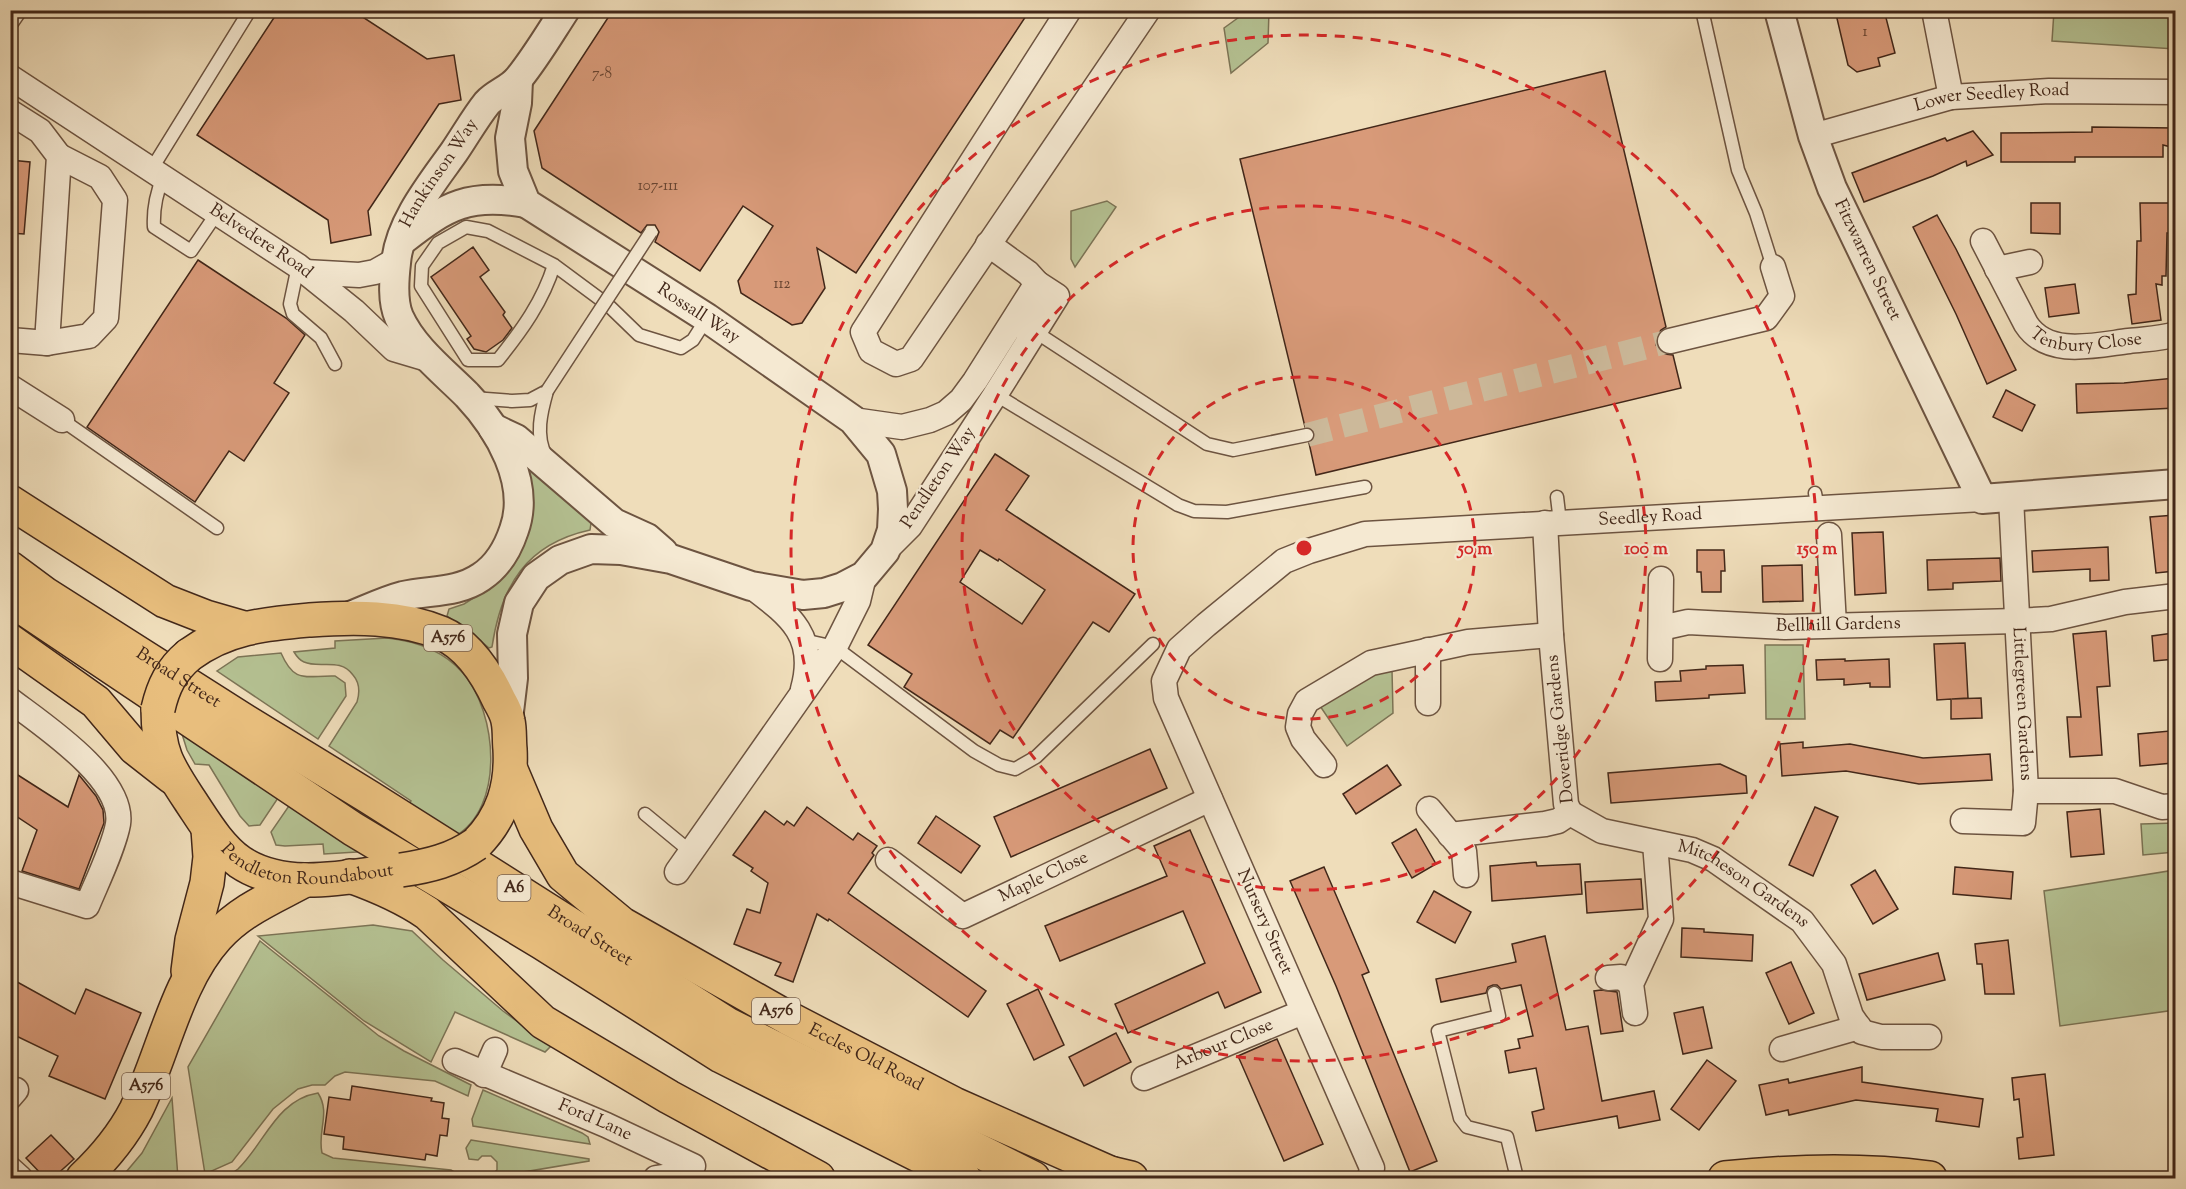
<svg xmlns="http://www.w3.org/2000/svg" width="2186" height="1189" viewBox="0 0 2186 1189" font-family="'Sorts Mill Goudy',serif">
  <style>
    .green { fill: #b5c293; stroke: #7c7456; stroke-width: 1.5 }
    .building { fill: #d89a79; stroke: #422719; stroke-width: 1.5; fill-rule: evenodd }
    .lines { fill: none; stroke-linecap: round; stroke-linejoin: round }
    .minor-tunnel { stroke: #ccb99a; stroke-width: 24; stroke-dasharray: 24 12; stroke-linecap: butt }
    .service-casing { stroke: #6d5441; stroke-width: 15 }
    .minor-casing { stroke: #6d5441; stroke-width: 27 }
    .tertiary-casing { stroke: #6d5441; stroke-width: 32 }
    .primary-casing { stroke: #422719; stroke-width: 36 }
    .trunk-casing { stroke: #422719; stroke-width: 36 }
    .service { stroke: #f5e9d2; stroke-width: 12 }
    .minor { stroke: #f5e9d2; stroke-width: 24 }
    .tertiary { stroke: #f5e9d2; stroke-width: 28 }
    .primary { stroke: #e8be7d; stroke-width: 33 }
    .trunk { stroke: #e8be7d; stroke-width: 33 }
    .service-bridge-casing { stroke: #6d5441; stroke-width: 15; stroke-linecap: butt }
    .trunk-bridge-casing { stroke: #422719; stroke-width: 36; stroke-linecap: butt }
    .service-bridge { stroke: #f5e9d2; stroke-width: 12 }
    .trunk-bridge { stroke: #e8be7d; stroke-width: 33 }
    .ring { fill: none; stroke: #d62828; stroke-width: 3; stroke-dasharray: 10 8 }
    .labels { text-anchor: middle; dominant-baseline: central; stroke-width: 4.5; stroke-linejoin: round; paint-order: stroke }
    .number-label { font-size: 15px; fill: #684431 }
    .shield { fill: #f5e9d2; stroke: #786150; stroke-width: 1.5 }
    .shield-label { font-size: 16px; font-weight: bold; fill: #422719 }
    .street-label { font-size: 18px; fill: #422719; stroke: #f5e9d2 }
    .centre { fill: #d62828; stroke: #f5e9d2; stroke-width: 3 }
    .ring-label { font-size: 18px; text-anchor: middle; font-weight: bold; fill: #d62828; stroke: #f5e9d2; stroke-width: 4.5; stroke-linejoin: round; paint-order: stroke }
  </style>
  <rect width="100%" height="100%" fill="#efddba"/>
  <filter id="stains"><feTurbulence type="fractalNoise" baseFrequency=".00333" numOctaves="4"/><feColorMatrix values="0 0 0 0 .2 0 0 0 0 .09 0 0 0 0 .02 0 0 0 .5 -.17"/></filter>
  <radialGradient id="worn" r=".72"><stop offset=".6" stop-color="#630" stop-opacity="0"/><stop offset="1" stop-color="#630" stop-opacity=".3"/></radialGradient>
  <g class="green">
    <path d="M1249,10L1269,11L1268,43L1231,73L1224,28Z"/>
    <path d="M2054,11H2175V49L2052,41Z"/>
    <path d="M1107,201L1116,207L1075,267L1071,259V211Z"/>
    <path d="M529,463L591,523L590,530C526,544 501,586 492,647L489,648L469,631L447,616L449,609L464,604L491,587L526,465Z"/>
    <path d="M387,638C416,641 443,650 463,673C497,712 506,808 454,837C429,851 403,851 374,851L411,801L329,746L357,702C360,692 360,683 353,675C340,657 320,669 304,662C299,660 297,657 294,652L335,648V641Z"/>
    <path d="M1765,645H1803L1805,719H1766Z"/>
    <path d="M281,653C295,685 306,675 335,676L345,683L346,696L318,739L217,671L238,657Z"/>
    <path d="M1392,670L1393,713L1347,746L1318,703L1371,674Z"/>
    <path d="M182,734L282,792L260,825L249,826L240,816L209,765L195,764L187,750Z"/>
    <path d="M293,800L363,845L357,852L324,854L323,844L285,846L276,845L271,832Z"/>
    <path d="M2175,823V852L2143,855L2141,824Z"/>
    <path d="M2175,870V1010L2060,1026L2044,891Z"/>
    <path d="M373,925L412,931L443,960L503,1011L551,1046L545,1052L455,1012L431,1062L364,1021L258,936Z"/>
    <path d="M260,941L379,1036L404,1051L471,1085L468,1096L435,1081L345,1072L335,1076L325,1085H312L298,1089L273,1109L232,1162L205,1174L188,1067Z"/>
    <path d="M483,1090L582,1133L588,1137L590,1144L473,1126L472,1119Z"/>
    <path d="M318,1093C331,1113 317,1131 322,1153L333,1158L451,1170L456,1173V1178H221C226,1176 233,1173 238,1169C265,1143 276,1100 318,1093Z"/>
    <path d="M172,1098L178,1178H121L142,1153Z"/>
    <path d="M471,1140L589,1159V1161L488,1178L497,1170V1162L491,1156H482L478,1160L469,1159L466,1148Z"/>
  </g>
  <g class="building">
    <path d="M279,10H352L427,59L454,55L461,100L439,104L368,211L371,235L331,243L328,220L197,135Z"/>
    <path d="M613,10H1030L856,273L817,248L825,288L802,323L792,325L741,293L738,281L773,226L743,206L700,271L655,242L659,232L655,225H647L641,233L542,168L534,131Z"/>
    <path d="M1835,10H1884L1895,53L1878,58L1880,66L1857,72L1848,65Z"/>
    <path d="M1605,71L1666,327L1661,330L1657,336L1656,345L1660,351L1665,354L1673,355L1681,388L1316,475L1309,443L1315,438V433L1310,427H1305L1240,159Z"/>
    <path d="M2092,127L2175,128V148L2163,145V157H2075V162H2001V133L2092,132Z"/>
    <path d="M1973,131L1993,155L1967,166L1966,161L1933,176L1864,202L1852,173L1945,138L1947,141Z"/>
    <path d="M10,160L30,162L24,234L10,233Z"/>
    <path d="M2031,203H2060V234L2031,233Z"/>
    <path d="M2140,203H2169L2170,233H2167L2166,276H2162V285L2156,284L2161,320L2132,324L2128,295L2136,294L2137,241H2141Z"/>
    <path d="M1937,215L1956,249L2016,370L1987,384L1956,314L1913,227Z"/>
    <path d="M473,247L489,270L480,277L505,312L503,315L512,328L503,340L486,352L474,349L467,339L471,336L431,277Z"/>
    <path d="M198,260L286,318L305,335L274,383L289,393L244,461L229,451L195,502L87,427Z"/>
    <path d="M2075,284L2079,313L2049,317L2045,288Z"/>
    <path d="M2175,378V408L2077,413L2076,384L2124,383Z"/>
    <path d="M2006,390L2035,405L2022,431L1993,417Z"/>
    <path d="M995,454L1029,476L1006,510L1135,594L1109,632L1093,622L1013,738L1000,730L990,744L904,687L912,674L868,645ZM980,550L998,561L999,559L1045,590L1022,624L960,582Z"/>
    <path d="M2175,515V571L2156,573L2150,517Z"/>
    <path d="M1883,532L1886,593L1855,595L1852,533Z"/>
    <path d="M2108,547L2109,580L2090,581V569L2033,572L2032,551Z"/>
    <path d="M1697,550H1724L1725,571H1721V592H1702L1701,572H1697Z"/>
    <path d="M2000,558L2001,581L1953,583V589L1928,590L1927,560Z"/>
    <path d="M1802,565L1803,601L1763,602L1762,566Z"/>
    <path d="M2106,631L2110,686L2097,687L2102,755L2070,757L2067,717H2081L2073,634Z"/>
    <path d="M2173,633L2174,637H2175V659L2154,661L2152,636Z"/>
    <path d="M1965,643L1968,698L1952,699L1981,698L1982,718L1951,719V699L1937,700L1934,644Z"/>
    <path d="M1845,659V661L1889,659L1890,687H1870V683L1844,685V679L1817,680L1816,660Z"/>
    <path d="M1743,665L1745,693L1709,695V698L1656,701L1655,682L1681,681L1680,671L1706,669V666Z"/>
    <path d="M2170,731L2173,763L2140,766L2138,734Z"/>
    <path d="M1803,742V748L1850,744L1923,758L1990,754L1992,780L1919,784L1846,771L1782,776L1780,744Z"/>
    <path d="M1150,749L1167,788L1011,857L994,817Z"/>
    <path d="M1720,764L1746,776L1747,793L1611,803L1608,773Z"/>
    <path d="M1387,765L1401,785L1356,814L1343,794Z"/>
    <path d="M10,770L68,807L79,775L96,796L103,810L104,823L79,889L22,871L37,830L10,812Z"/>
    <path d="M807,807L853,840L858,833L877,846L872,853L874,855L848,893L986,991L968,1017L829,919L828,921L817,914L793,982L775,975L781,963L734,944L747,909L760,913L768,883L751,871L753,868L733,855L765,811L784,825L787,821L794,826Z"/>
    <path d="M1815,807L1838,817L1813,876L1789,865Z"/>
    <path d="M2100,809L2104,854L2071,857L2067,812Z"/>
    <path d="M936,816L980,846L961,873L918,843Z"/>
    <path d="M1416,829L1436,864L1412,878L1392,843Z"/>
    <path d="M1190,830L1261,992L1225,1008L1218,992L1128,1033L1115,1004L1205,963L1183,911L1060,961L1045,926L1167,876L1154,846Z"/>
    <path d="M1536,862L1537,866L1580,864L1582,894L1492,901L1490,866Z"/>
    <path d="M1324,867L1369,972L1362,975L1437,1161L1410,1172L1336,986L1290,881Z"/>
    <path d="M1955,867L2013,872L2011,899L1953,894Z"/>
    <path d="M1875,870L1898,909L1873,924L1851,885Z"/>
    <path d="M1641,879L1643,909L1587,913L1585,882Z"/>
    <path d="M1434,891L1471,912L1455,943L1417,922Z"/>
    <path d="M1682,928L1704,929V932L1753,935L1752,961L1681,957Z"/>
    <path d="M1545,936L1566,1030L1588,1026L1602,1101L1654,1091L1660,1120L1619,1128L1617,1116L1536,1131L1532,1112L1544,1109L1536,1068L1509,1073L1505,1051L1520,1048L1518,1039L1533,1036L1521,985L1501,989L1497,985H1493L1488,987L1486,993L1441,1002L1436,979L1516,962L1512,944Z"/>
    <path d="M2008,940L2014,994H1985L1982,964H1977L1975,944Z"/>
    <path d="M1938,953L1945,980L1867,1000L1859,974Z"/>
    <path d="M1791,962L1814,1013L1789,1024L1766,973Z"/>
    <path d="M10,978L75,1014L86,989L141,1013L105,1099L49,1076L58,1056L10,1033Z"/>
    <path d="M1038,989L1064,1045L1034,1060L1007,1004Z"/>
    <path d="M1601,990L1617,992L1623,1031L1601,1034L1594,991Z"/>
    <path d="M1703,1007L1712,1048L1683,1054L1674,1013Z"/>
    <path d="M1116,1033L1131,1062L1084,1086L1069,1057Z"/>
    <path d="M1277,1039L1323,1144L1284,1161L1238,1056Z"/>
    <path d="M1707,1060L1736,1081L1699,1130L1671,1109Z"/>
    <path d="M1862,1067V1082L1983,1099L1979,1127L1936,1121L1938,1109L1856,1100L1789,1115L1788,1110L1766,1115L1759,1085L1788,1079L1789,1083Z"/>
    <path d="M2045,1074L2054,1155L2019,1159L2017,1138L2023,1137L2019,1099L2014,1100L2012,1078Z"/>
    <path d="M352,1086L432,1098L431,1101L444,1103L442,1118L449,1119L447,1136L440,1135L437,1156L426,1154L425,1160L343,1149L344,1137L324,1134L329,1097L350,1100Z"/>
    <path d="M51,1135L74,1159L54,1177L45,1178L26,1158Z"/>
  </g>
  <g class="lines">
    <path class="minor-tunnel" d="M1307,435L1670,341"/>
    <g class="service-casing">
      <g id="service">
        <path d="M1702,10L1738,170L1756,213L1773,267"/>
        <path d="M10,26L21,10"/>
        <path d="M151,170L250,10"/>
        <path d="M163,177C156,194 153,209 154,227L191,251L217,213"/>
        <path d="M554,265C543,301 522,330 498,360H468L421,286L422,266L438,243L466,227L488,231L554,265L608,305L639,335L681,348L693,340L707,318"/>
        <path d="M298,266L290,304L293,314L321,338L335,364"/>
        <path d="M1031,329L1207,444L1233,450L1307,435"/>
        <path d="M993,393L1178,505L1194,511L1227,512L1365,487"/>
        <path d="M473,398L512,401L530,400L547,391"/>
        <path d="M62,420L217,528"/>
        <path d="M546,456C535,436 541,412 547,391"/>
        <path d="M1815,493L1818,508"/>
        <path d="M1557,497L1560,522"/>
        <path d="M803,640L835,647L974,751L999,765L1015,769L1036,757L1153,644"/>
        <path d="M645,814L691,852"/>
        <path d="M1494,993L1499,1016L1438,1031L1460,1118L1467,1127L1507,1137L1517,1178"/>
      </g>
    </g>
    <g class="minor-casing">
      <g id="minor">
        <path d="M1069,10L863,332L871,351L896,364L911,359L1148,10"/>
        <path d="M1934,10L1951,97"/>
        <path id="s1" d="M10,77L298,266L354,311L394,349L431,360"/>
        <path d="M10,112L40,131L59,156L47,343L10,340"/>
        <path id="s2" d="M1813,136L1951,97L2049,91L2176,92"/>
        <path id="s3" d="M1983,241L2026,324C2048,358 2096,345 2129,341C2145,339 2161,339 2176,334"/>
        <path d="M988,244L1028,273L1037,283"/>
        <path d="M1997,269L2030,262"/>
        <path d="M305,272L359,275L375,272L396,260"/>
        <path d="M1670,341L1766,318L1782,296L1773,267"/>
        <path d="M47,343L89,336L106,318L115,200L100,177L59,156"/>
        <path d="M10,387L62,420"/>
        <path d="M853,420L902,427L930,420L946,413L961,400L975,381L1037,283L1057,296L995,395L910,526L885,551"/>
        <path id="s4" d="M2011,498L2026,791H2115L2162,807L2176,806"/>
        <path d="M1829,535L1834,625"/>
        <path d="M751,586C789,615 818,635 803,689"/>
        <path id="s5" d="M1661,628L1688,622L1785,627L2017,621L2051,619L2125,602L2176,596"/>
        <path d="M1660,659L1661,579"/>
        <path d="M10,700C43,725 125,779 118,824C114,847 96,884 87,906L10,882"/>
        <path d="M1428,703V650"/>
        <path d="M1324,765L1303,739L1298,727L1300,714L1307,701L1371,663L1468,642L1551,635"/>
        <path d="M1429,809L1464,851L1466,875"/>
        <path id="s6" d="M1570,813L1602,831L1692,850L1713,859L1802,921L1834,964L1851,1016L1862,1032L1881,1037H1929"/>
        <path d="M1963,821L2023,823L2026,791"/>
        <path d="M1450,835L1545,824L1558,821L1570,813L1566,804L1551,635L1545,523"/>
        <path id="s7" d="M888,860L963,916L1210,799"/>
        <path d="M677,872L835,647L858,601L864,576"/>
        <path d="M1608,978L1621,977L1631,984"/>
        <path d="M1635,1013L1631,984L1661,919L1655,843"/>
        <path d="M1782,1049L1859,1027"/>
        <path id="s8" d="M455,1061L606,1125L693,1166L689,1173L656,1178"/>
        <path d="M484,1075L495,1050"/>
        <path id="s9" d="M1144,1078L1303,1012"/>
        <path d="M10,1097L16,1090"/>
        <path d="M10,1169L20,1178"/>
        <path id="s10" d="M1370,1178L1372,1168L1166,698L1164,681L1179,649L1206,625L1284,561L1309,551L1365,534L1982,499"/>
      </g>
    </g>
    <g class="tertiary-casing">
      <g id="tertiary">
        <path id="s11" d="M1779,10L1813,136L1832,188L1982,499L2176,484"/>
        <path d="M404,239C447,205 470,193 526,203"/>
        <path d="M493,428L516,439L614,523L647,538L663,552"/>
        <path id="s12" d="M348,617C366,610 384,601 403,596C430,590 458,593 481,577C498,566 508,548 514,530C531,483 499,429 467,395C443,371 413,348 399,317C392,301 394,280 396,263C399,223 432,183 454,152C465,136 475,118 487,103C496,93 511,89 519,78C536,57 550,33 565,10"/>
        <path d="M508,720L513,678L512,634L519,603L536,577L560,560L591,549L621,550L671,559L751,586L803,595L824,593L843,587L864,576L885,551L892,530L893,509L892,491L881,454L853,420L707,318L526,203L513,171L510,138L517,103L518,80"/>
      </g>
    </g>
    <g class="primary-casing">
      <g id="primary">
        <path id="s13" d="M511,770L536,829L563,875L622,924L788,1018L954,1104L1110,1173L1131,1178"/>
        <path d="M350,876C378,886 402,896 427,913L543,1022L669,1097L818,1178"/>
        <path d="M1725,1178C1793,1171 1862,1169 1930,1178"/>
      </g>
    </g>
    <g class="trunk-casing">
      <g id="trunk">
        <path d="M10,502L165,601L206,617L244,628"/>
        <path id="s14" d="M10,568L45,594L240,718L369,797L727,1024L1033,1178"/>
        <path d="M10,599L353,829L541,942L721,1056L964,1178"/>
        <path d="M10,641L96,702L135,748L172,777"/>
        <path d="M189,655C227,627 265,624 310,620C353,617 400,616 441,633C469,645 487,674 499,700C503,707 507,714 508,721C510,730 509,740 510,749C512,786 503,817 476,844"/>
        <path id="s15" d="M158,709C158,753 168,767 191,802C205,823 219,847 240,862C286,893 350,876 401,870"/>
        <path d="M188,971L192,940L207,883L210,857L208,829"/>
        <path d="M1110,1173L1121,1178"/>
        <path d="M83,1178C103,1159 123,1135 136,1110C163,1055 176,982 217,937C241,910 274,897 305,880"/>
      </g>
    </g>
    <use href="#service" class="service"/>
    <use href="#minor" class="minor"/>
    <use href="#tertiary" class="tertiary"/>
    <use href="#primary" class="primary"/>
    <use href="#trunk" class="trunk"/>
    <g class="service-bridge-casing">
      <path id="service-bridge" d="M547,391L651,232"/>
    </g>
    <g class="trunk-bridge-casing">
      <g id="trunk-bridge">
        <path d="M158,709C163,687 171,670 189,655"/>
        <path d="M401,870C429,866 453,860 476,844"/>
      </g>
    </g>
    <use href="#service-bridge" class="service-bridge"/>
    <use href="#trunk-bridge" class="trunk-bridge"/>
  </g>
  <g class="ring">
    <circle cx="1304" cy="548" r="171"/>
    <circle cx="1304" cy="548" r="342"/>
    <circle cx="1304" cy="548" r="513"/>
  </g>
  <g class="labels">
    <g class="number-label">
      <text x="1865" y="32">1</text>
      <text x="602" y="74">7-8</text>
      <text x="658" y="186">107-111</text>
      <text x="782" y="284">112</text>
    </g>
    <g class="shield">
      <rect x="424" y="625" width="48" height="26" rx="4.5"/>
      <rect x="497.5" y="875" width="33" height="26" rx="4.5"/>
      <rect x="752" y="998" width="48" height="26" rx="4.5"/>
      <rect x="122" y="1073" width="48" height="26" rx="4.5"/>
    </g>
    <g class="shield-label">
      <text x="448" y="638">A576</text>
      <text x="514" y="888">A6</text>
      <text x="776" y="1011">A576</text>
      <text x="146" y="1086">A576</text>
    </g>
    <g class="street-label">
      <text stroke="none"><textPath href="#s2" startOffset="184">Lower Seedley Road</textPath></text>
      <text stroke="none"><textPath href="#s12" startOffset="608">Hankinson Way</textPath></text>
      <text stroke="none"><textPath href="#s1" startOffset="300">Belvedere Road</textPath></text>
      <text stroke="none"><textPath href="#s11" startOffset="266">Fitzwarren Street</textPath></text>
      <text transform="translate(698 314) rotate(33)">Rossall Way</text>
      <text stroke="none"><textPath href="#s3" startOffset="160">Tenbury Close</textPath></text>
      <text transform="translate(939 478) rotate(-56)">Pendleton Way</text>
      <text stroke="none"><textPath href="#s10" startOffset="1084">Seedley Road</textPath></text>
      <text stroke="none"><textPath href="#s5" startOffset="178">Bellhill Gardens</textPath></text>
      <text stroke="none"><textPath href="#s14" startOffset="201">Broad Street</textPath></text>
      <text stroke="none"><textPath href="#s4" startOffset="206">Littlegreen Gardens</textPath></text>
      <text transform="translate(1561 729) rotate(-96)">Doveridge Gardens</text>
      <text stroke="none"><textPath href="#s15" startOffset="246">Pendleton Roundabout</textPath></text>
      <text stroke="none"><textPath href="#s7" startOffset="183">Maple Close</textPath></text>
      <text stroke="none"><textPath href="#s6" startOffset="190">Mitcheson Gardens</textPath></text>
      <text transform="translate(1264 922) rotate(66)">Nursery Street</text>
      <text stroke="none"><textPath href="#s14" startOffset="687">Broad Street</textPath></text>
      <text stroke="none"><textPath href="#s9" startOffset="86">Arbour Close</textPath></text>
      <text stroke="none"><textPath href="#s13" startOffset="472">Eccles Old Road</textPath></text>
      <text stroke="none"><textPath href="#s8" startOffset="152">Ford Lane</textPath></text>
    </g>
  </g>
  <circle cx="1304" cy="548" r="9" class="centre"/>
  <g class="ring-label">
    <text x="1475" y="554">50 m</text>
    <text x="1646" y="554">100 m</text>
    <text x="1817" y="554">150 m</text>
  </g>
  <rect width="2186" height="1189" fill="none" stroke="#efddba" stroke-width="36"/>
  <rect x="12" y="12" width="2162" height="1165" fill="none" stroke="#422719" stroke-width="3"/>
  <rect x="18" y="18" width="2150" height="1153" fill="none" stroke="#422719" stroke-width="1.5"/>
  <rect width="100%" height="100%" filter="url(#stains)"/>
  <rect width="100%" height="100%" fill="url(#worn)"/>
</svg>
